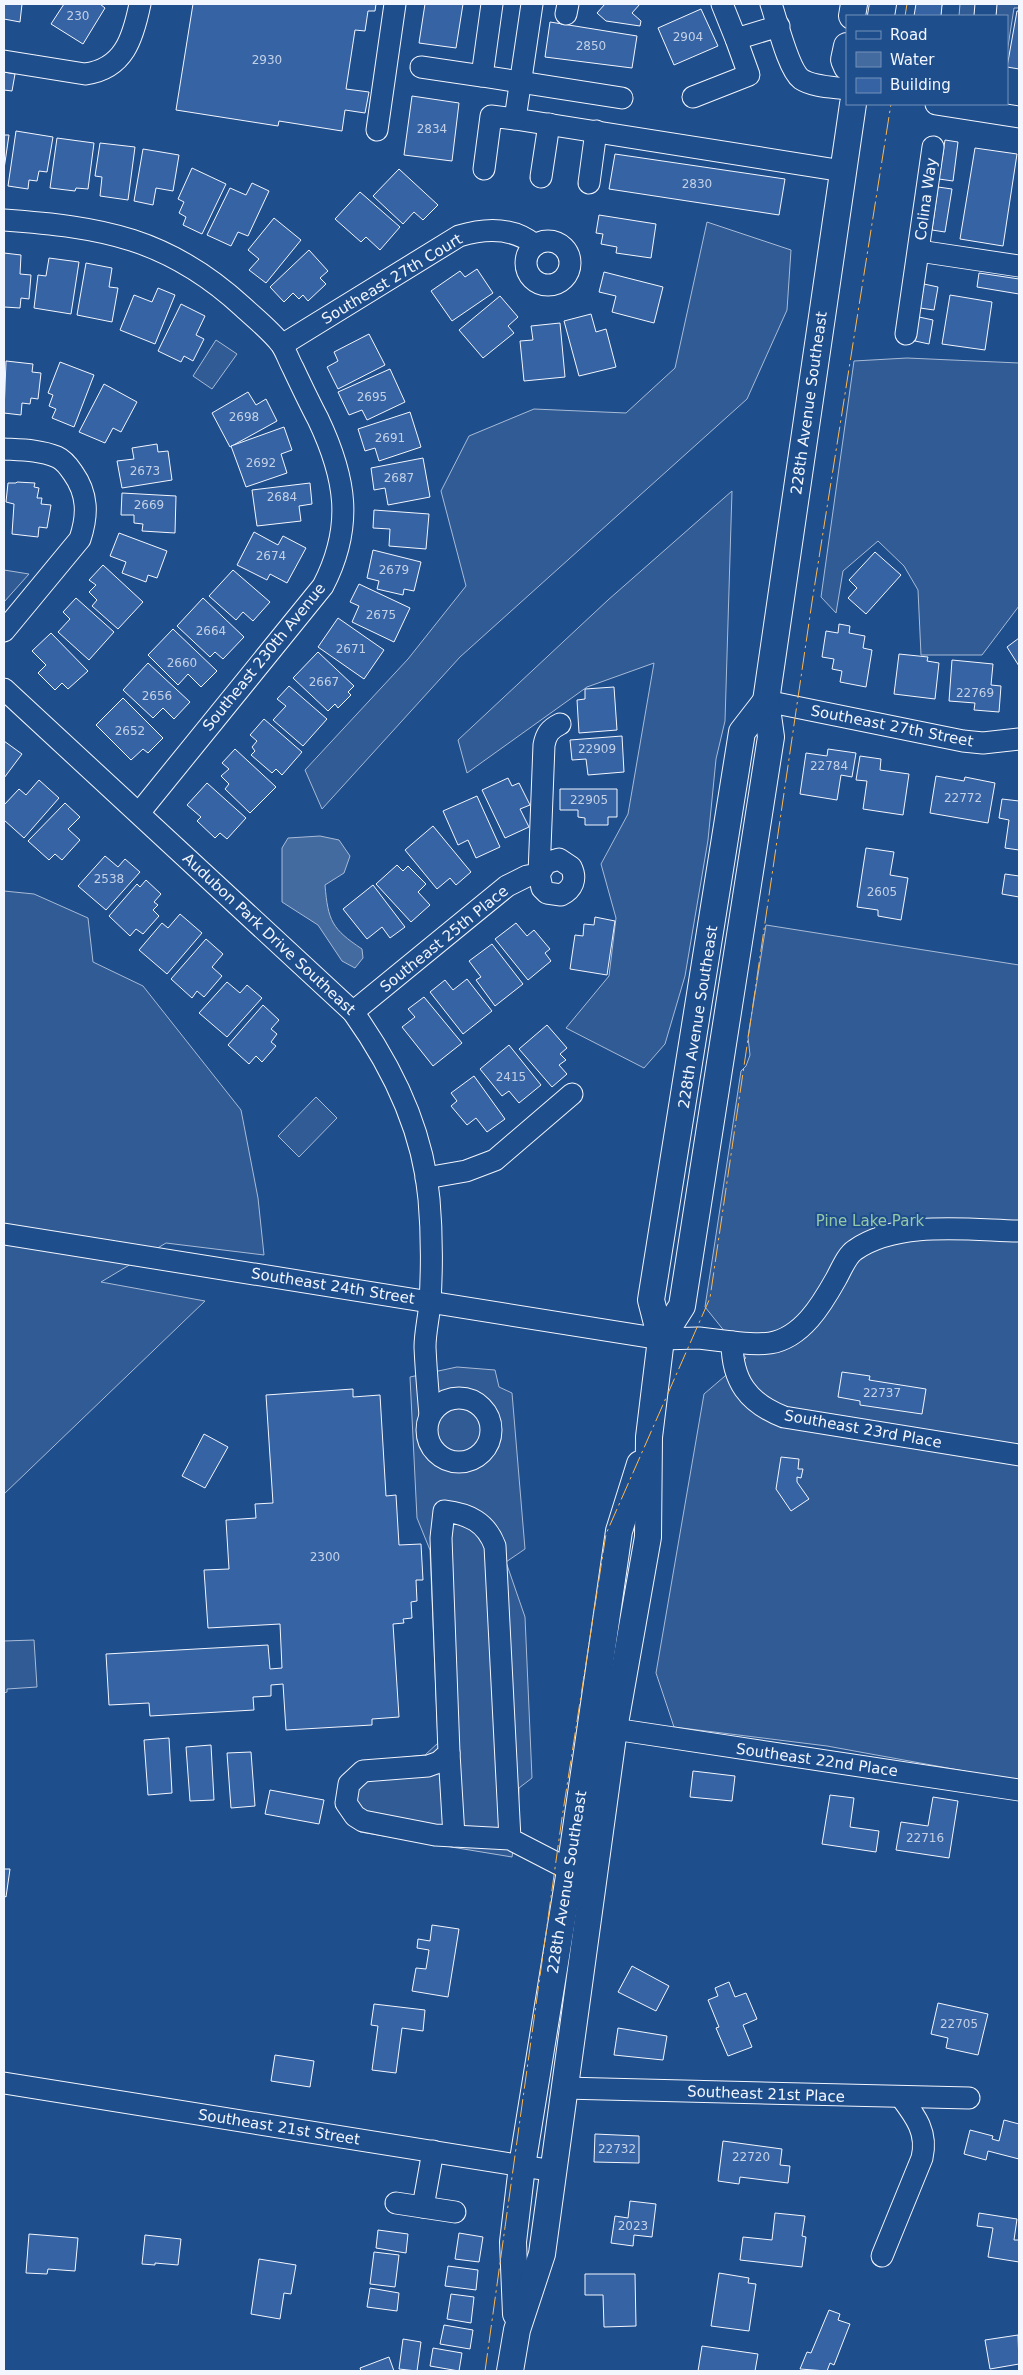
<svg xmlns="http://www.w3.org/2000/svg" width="1023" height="2375" viewBox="0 0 1023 2375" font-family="'DejaVu Sans',sans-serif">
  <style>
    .built { fill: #305b95; stroke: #a8bbd7 }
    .water { fill: #446ba0; stroke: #a8bbd7 }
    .building { fill: #3563a3; stroke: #f2f6ff }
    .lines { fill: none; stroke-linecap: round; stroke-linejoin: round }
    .minor-casing { stroke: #f2f6ff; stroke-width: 23 }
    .major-casing { stroke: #f2f6ff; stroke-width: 28 }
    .minor { stroke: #1f4e8c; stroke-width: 21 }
    .major { stroke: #1f4e8c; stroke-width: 26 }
    .power { stroke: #ffb74d; stroke-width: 1; stroke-dasharray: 18 4 2.5 4; stroke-linecap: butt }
    .labels { text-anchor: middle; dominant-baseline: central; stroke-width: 4; stroke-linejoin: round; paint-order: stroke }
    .number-label { font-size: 12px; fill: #c3d1e8 }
    .street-label { font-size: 15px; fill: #f2f6ff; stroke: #1f4e8c }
    .park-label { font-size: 15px; fill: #97c8a6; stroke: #1f4e8c }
  </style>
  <rect width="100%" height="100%" fill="#1f4e8c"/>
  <g class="built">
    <path d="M960,4H1019V8H1014L1007,53V16H959Z"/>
    <path d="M707,222L791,250L787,310L747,399L460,657L322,809L305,770L408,659L466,586L441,491L469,436L534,409L626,413L675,368Z"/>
    <path d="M216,340L237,354L212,389L193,376Z"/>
    <path d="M907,358L1019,363V606L982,655H921L918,590L904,566L878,541L843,571L836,613L821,597L854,361Z"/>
    <path d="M732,491L725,721L716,759L708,840L685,976L665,1044L644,1068L566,1028L609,976L616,918L601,864L628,814L654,663L587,687L467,773L458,740L608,600Z"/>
    <path d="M4,570L29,574L4,602Z"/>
    <path d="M4,891L34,894L88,918L93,962L143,986L241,1110L258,1198L264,1255L166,1243L101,1282L205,1301L4,1494Z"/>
    <path d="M766,925L1019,965V1781L827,1746L674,1727L656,1673L704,1394L746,1358L705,1307L741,1071L746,1066L750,1055L748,1037Z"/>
    <path d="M316,1097L337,1118L299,1157L278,1136Z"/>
    <path d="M457,1367L495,1370L499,1387L512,1393L525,1549L506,1562L525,1617L532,1778L519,1788L518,1820L512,1857L360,1832L341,1814L360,1762L425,1755L438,1743L430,1550L417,1518L410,1377Z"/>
    <path d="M34,1640L37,1687L7,1689V1692L4,1693V1641Z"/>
  </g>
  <path class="water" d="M320,836L339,840L350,856L344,873L325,885C328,921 332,929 362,949L363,958L355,968L342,961L318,925L282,902V848L288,838Z"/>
  <g class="building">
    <path d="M4,4H22L20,22L4,19Z"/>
    <path d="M64,4H100L105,8L83,44L51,24Z"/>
    <path d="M193,4H376L375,11H368L365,31L355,30L346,89L369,92L365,113L345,110L342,131L279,121L278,126L176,110Z"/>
    <path d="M425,4H463L456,48L419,43Z"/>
    <path d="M605,4H640L632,13L641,21L640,26L606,21L597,13Z"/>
    <path d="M916,4H945L942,5L941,16H914Z"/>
    <path d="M701,9L718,46L674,65L658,28Z"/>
    <path d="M1017,11H1019V69L1007,67Z"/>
    <path d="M550,22L637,36L632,68L545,57Z"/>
    <path d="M4,72L15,74L12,91L4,90Z"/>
    <path d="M412,96L459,103L452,161L404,155Z"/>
    <path d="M16,131L53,137L47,172L39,171L37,181L29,180L28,189L8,186Z"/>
    <path d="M4,135H9L4,169Z"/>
    <path d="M57,138L94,143L88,189L76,188L75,191L50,188Z"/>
    <path d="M945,140L958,142L953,181L939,179Z"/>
    <path d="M100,143L135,147L128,200L100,196L102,177L95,176Z"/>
    <path d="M975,148L1017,154L1003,246L960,239Z"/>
    <path d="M143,149L179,155L173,191L156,188L153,205L134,201Z"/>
    <path d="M615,154L785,179L779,215L609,189Z"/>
    <path d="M192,168L226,184L202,234L183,225L186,217L179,213L184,202L178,199Z"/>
    <path d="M399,169L438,205L423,220L414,212L403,224L373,196Z"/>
    <path d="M252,183L269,191L248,236L238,232L231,246L207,235L230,188L246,195Z"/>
    <path d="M938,187L952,189L945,232L932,230Z"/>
    <path d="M360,192L400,227L380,250L366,237L361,242L335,219Z"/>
    <path d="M599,215L656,224L651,258L616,253L617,247L601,244L603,234L596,233Z"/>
    <path d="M274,218L301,240L266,283L249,270L259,259L248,250Z"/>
    <path d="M309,250L328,271L320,278L326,284L308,301L303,295L299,299L293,293L284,302L270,287Z"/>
    <path d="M4,253L21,255L20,274L31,275L29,299L21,298L20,308L4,307Z"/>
    <path d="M49,258L79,262L71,314L34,308L38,275L46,276Z"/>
    <path d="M86,263L112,268L109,287L118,288L112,322L77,315Z"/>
    <path d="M477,269L493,293L452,321L431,291L460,271L465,277Z"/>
    <path d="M604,272L663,287L654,323L612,312L616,296L599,292Z"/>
    <path d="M979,273L1019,279V294L977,287Z"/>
    <path d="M924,284L938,287L934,310L920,308Z"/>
    <path d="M158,288L175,295L155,344L120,330L134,295L152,302Z"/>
    <path d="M950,295L992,302L985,350L942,344Z"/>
    <path d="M500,296L518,317L508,326L514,333L483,358L459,330Z"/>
    <path d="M181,304L205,316L196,335L204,339L193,361L184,356L181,362L158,351Z"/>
    <path d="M591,314L596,332L606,329L616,367L579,376L564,321Z"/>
    <path d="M919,317L933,320L929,344L915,341Z"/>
    <path d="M560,323L565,377L524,381L520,341L533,340L531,326Z"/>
    <path d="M369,334L385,365L338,389L327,367L338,361L334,352Z"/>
    <path d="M6,361L33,364L32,372L41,373L38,399L31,398L30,404L22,403L21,415L4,413Z"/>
    <path d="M60,362L94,375L74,427L52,418L56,409L49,406L53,395L48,393Z"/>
    <path d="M390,369L405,402L367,420L362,410L349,415L338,392Z"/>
    <path d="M104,384L137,402L121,432L113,428L105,443L79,432Z"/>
    <path d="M248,392L256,405L266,399L277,421L230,447L212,413Z"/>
    <path d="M410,412L421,447L379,461L375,448L365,451L358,429Z"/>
    <path d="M284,427L292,450L281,454L287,473L246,487L231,446Z"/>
    <path d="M157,444L158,452L168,451L172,480L122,488L117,461L134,459L132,448Z"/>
    <path d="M423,458L430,497L388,505L385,488L374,490L371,468Z"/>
    <path d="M17,482L35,483L34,487L39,488L37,498H42L41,504L51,505L47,528L39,527L38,537L12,534L14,504L6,502L8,483H16Z"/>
    <path d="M310,483L312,504L299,506L301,521L257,526L252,490Z"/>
    <path d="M122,493L176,496L175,533L142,531L143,524L134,523V515H121Z"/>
    <path d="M374,510L429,514L426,549L389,546L390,529L373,528Z"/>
    <path d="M254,532L278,545L283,536L306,548L287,583L270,574L267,580L237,565Z"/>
    <path d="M119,533L167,551L157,578L148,575L146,582L122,573L126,562L110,556Z"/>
    <path d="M373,550L421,562L414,591L404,589L403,595L377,589L379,581L367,578Z"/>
    <path d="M875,552L901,575L866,614L848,598L857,588L849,580Z"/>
    <path d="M103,565L143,602L118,629L92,606L97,600L89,592L96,585L89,580Z"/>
    <path d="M233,570L270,602L253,621L243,612L236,620L209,596Z"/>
    <path d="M359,584L410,608L394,642L352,622L359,606L350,602Z"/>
    <path d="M76,598L114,632L89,660L58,632L70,619L63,612Z"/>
    <path d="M203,598L244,637L223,659L215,652L210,657L177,626Z"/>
    <path d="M338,618L384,650L364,679L318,647Z"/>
    <path d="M839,624L850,626L849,633L865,636L863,648L872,650L866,687L840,682L842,671L832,669L834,659L822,657L826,631L838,633Z"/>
    <path d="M173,629L217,671L201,687L188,674L178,685L148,655Z"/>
    <path d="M51,633L88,671L68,689L62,683L55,690L38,673L46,665L32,651Z"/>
    <path d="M1019,638V666L1007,647Z"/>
    <path d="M318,652L354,686L348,692L351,695L338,708L335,704L328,711L293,678Z"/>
    <path d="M899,654L928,657L927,661L939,663L935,699L894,694Z"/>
    <path d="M952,660L993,664L991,685L1001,686L999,712L974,710L975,703L949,701Z"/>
    <path d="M148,663L190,702L174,719L163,708L153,718L123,690Z"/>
    <path d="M289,686L327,719L303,746L273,720L286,706L277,699Z"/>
    <path d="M614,687L617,730L579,733L577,700L585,699V689Z"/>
    <path d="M123,698L163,738L148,753L143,749L131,760L96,725Z"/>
    <path d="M264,719L302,752L282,775L276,769L272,773L251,755L255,751L252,747L257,741L250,735Z"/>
    <path d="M622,736L624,772L588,775L586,759L572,760L570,740Z"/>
    <path d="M4,741L22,754L4,778Z"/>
    <path d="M235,749L276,787L250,813L225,789L229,784L221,776L229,769L222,763Z"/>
    <path d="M828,749L856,753L852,777L841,775L837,800L800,794L806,753L827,756Z"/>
    <path d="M860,756L881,759L880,770L909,774L903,815L863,809L867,781L856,780Z"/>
    <path d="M936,776L964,781L965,777L995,783L988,823L930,813Z"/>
    <path d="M508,778L512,786L519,783L530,805L520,809L529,827L505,838L482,790Z"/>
    <path d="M39,780L59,798L24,838L4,820V805L19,789L26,795Z"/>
    <path d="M207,783L246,818L227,839L220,833L215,838L197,821L201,817L187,805Z"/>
    <path d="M560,789H617V817H608V825H585V818L578,817V810H560Z"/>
    <path d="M477,796L500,847L476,858L468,840L458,845L443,811Z"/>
    <path d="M1002,799L1019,801V850L1005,848L1009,820L999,818Z"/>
    <path d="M65,803L80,817L68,829L80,840L62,860L55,854L49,860L28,841Z"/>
    <path d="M433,826L471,872L456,885L450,878L437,889L405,850Z"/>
    <path d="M866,848L894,852L890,875L908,878L901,920L878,916V910L857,907Z"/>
    <path d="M105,856L118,867L125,859L140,872L106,910L78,886Z"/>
    <path d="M397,865L403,871L408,866L426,884L418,892L430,905L411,922L376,884Z"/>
    <path d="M1005,874L1019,876V897L1002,894Z"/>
    <path d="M146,880L161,894L154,902L158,905L153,910L159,916L143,934L136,929L130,936L109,916L137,884L140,887Z"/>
    <path d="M373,885L405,927L390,938L382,927L367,939L343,909Z"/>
    <path d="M180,914L202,933L167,974L139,950L162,923L168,928Z"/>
    <path d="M595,917L615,921L607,975L570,969L575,935L583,936L584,924L594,925Z"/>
    <path d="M516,923L527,936L534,930L550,949L545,953L551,961L528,980L495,939Z"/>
    <path d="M206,939L223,954L212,967L222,976L204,997L197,991L192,998L171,979Z"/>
    <path d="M492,944L523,984L495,1006L476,980L481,977L469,961Z"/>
    <path d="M467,979L492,1011L463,1034L430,992L445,980L453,990Z"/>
    <path d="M227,982L240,993L247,985L262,998L227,1037L199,1013Z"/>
    <path d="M424,997L462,1043L433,1066L402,1027L415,1017L408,1009Z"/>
    <path d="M263,1005L279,1020L271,1029L277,1034L271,1042L276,1046L262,1062L256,1056L249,1064L228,1045Z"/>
    <path d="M547,1025L567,1048L560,1054L566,1060L559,1065L567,1074L552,1087L519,1049Z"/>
    <path d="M509,1045L541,1085L519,1103L509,1091L502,1096L480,1069Z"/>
    <path d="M474,1076L505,1119L487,1132L476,1118L467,1125L451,1106L457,1101L451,1093Z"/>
    <path d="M842,1372L870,1376L869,1380L926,1389L922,1414L860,1405V1401L838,1397Z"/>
    <path d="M353,1389V1397L380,1395L386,1496L396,1495L399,1545L421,1544L423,1580H416L417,1601L411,1602L412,1618L403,1619L404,1623L393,1624L399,1717L372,1719V1725L286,1730L283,1684L271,1685V1696L253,1697L254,1710L150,1716L149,1703L109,1705L106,1654L268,1645L270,1669L282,1668L280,1624L208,1628L204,1570L229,1569L226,1520L256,1518L255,1504L273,1503L266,1395Z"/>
    <path d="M204,1434L228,1447L205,1488L182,1476Z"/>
    <path d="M781,1457L799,1459L798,1469H803L801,1478L797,1477V1482L809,1499L791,1511L776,1489Z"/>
    <path d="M169,1738L172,1793L148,1795L144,1740Z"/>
    <path d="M211,1745L214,1800L190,1801L186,1747Z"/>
    <path d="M251,1752L255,1806L231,1808L227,1753Z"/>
    <path d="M693,1771L735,1776L732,1801L690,1797Z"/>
    <path d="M270,1790L324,1800L319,1824L265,1814Z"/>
    <path d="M830,1795L854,1798L850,1827L879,1831L876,1852L822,1844Z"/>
    <path d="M933,1797L958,1801L949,1858L896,1850L901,1822L928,1826Z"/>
    <path d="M4,1869H10L6,1897L4,1896Z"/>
    <path d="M432,1925L459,1929L448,1997L412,1991L416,1968L426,1969L429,1950L417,1948L418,1939L430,1941Z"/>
    <path d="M632,1966L669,1986L656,2011L618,1992Z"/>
    <path d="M729,1982L735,1997L746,1993L757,2019L743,2025L752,2047L728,2056L716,2028L719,2027L708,2000L718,1996L715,1988Z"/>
    <path d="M938,2003L988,2014L978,2055L946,2048L948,2038L931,2034Z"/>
    <path d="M374,2004L425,2010L423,2031L402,2028L396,2073L372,2070L378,2026L371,2025Z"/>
    <path d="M618,2028L667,2036L663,2060L614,2055Z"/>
    <path d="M275,2055L314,2061L310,2087L271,2081Z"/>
    <path d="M1004,2120L1019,2124V2159L988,2151L986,2160L964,2154L970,2130L993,2136L992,2139L999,2141Z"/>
    <path d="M595,2134L639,2136V2163L594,2162Z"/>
    <path d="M723,2141L782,2149L780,2165L790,2166L788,2183L740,2177L739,2184L718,2181Z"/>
    <path d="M630,2201L656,2204L652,2237L634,2235L633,2246L611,2243L615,2216L628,2218Z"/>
    <path d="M775,2213L805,2216L802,2236L806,2237L802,2267L740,2260L743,2237L772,2240Z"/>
    <path d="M979,2213L1017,2219L1014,2240H1019V2262L988,2257L993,2228L977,2226Z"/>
    <path d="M378,2230L408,2234L406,2253L376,2248Z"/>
    <path d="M459,2233L483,2237L479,2262L455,2259Z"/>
    <path d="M29,2234L78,2238L75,2271L48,2269L47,2274L26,2273Z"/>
    <path d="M145,2235L181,2239L178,2265L155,2263V2265L142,2264Z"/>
    <path d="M374,2252L399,2255L395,2287L370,2284Z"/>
    <path d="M259,2259L296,2265L291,2294L284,2293L280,2319L251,2314Z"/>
    <path d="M448,2266L478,2270L476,2290L445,2286Z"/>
    <path d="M719,2273L749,2278L748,2283L756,2284L749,2331L711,2326Z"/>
    <path d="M585,2274H635L636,2326L604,2327L603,2295H585Z"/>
    <path d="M370,2288L399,2293L397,2311L367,2307Z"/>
    <path d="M451,2294L474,2297L471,2323L447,2319Z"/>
    <path d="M829,2310L840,2314L838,2320L850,2324L834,2365L830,2363L827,2371L800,2369L807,2352L811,2353Z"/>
    <path d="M444,2325L473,2330L470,2349L440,2344Z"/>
    <path d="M1018,2335L1019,2364L990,2369L985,2340Z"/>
    <path d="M403,2339L421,2342L417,2371L399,2369Z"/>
    <path d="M702,2346L758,2354L755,2371H698Z"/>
    <path d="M433,2348L462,2353L459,2371L430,2366Z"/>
    <path d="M389,2357L394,2371H361L360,2368Z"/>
  </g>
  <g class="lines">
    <g class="minor-casing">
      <g id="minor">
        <path d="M492,4L482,76L622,98"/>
        <path d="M532,4L515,119L843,171"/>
        <path d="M722,4L736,39L779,26"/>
        <path d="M771,4C777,21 788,69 801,79C813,87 833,87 847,89"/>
        <path d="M566,14L568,4"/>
        <path d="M985,16L986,4"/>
        <path d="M4,61L85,74C124,69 133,38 140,4"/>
        <path d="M421,67L482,76"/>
        <path d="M693,97L749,75L736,39"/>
        <path d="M936,104L1019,117"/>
        <path d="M377,130L395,4"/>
        <path d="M484,169L491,116L515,119"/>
        <path d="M541,177L549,124"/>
        <path d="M589,183L596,131"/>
        <path d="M4,220C102,227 168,238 243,307C256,319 271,331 281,344C286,351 289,361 293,368C301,385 309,402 318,419C346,478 354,526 323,586L139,813"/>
        <circle cx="548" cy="263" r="22"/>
        <path d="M919,251L1019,266"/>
        <path d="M906,334L933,147"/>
        <path d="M282,345L459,236C485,228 513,227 535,245"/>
        <path d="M4,449C22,450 40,450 57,457C64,460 69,467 73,473C88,494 88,515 80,539L4,631"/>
        <path d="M4,689L353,1012C393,1068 423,1130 429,1199C432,1233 432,1268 430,1302C429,1317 425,1332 425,1347C426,1370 428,1393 430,1415"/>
        <path d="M766,701L963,741L983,743L1019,739"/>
        <path d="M539,874L546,863L559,859L571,867C577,879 573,889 561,895L547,893L542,888L539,874L544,745C546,734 550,729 560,724"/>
        <path d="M353,1012L507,886L527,876L539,874"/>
        <path d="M426,1178L466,1171L495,1160L572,1094"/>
        <path d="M4,1234L661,1339L699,1338L732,1342C732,1381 748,1403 784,1417L1019,1455"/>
        <path d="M732,1342C744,1343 758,1345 770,1343C802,1338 822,1304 836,1279C841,1270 847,1255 855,1250C898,1220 969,1230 1019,1231"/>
        <circle cx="459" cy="1430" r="32"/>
        <path d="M614,1729L1019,1790"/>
        <path d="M449,1753L454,1836"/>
        <path d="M510,1839L495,1546C486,1522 469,1514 444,1511L441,1538L449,1753L439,1762L428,1766L363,1771L349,1784L346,1803L355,1816L363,1821L435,1835L510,1839L570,1870"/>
        <path d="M4,2083L554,2171"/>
        <path d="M564,2088L969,2098"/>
        <path d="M396,2203L455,2212"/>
        <path d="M423,2207L433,2151"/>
        <path d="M882,2256L922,2158C928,2133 916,2117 901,2097"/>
      </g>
    </g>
    <g class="major-casing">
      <g id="major">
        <path d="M852,16L854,4"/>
        <path d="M881,16L883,4"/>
        <path d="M847,46L844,60L847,67"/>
        <path d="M661,1339L682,1306L771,737L766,701L853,104"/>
        <path d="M516,2314L513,2242L522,2166L570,1870L619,1531L640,1464"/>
        <path d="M510,2371L517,2330L542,2254L614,1729L648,1537L649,1437L661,1339L651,1300L742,732L766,701"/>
      </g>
    </g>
    <use href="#minor" class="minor"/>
    <use href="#major" class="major"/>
    <g class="power">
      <path d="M905,16L907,4"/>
      <path d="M485,2371L562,1818L606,1534L710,1298L812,602L891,104"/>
    </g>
  </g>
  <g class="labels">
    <g class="number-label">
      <text x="78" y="16">230</text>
      <text x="688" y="37">2904</text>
      <text x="591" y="46">2850</text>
      <text x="267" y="60">2930</text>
      <text x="432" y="129">2834</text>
      <text x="697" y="184">2830</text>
      <text x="372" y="397">2695</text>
      <text x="244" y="417">2698</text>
      <text x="390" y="438">2691</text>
      <text x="261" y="463">2692</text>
      <text x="145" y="471">2673</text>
      <text x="399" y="478">2687</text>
      <text x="282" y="497">2684</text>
      <text x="149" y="505">2669</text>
      <text x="271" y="556">2674</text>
      <text x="394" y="570">2679</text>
      <text x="381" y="615">2675</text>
      <text x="211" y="631">2664</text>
      <text x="351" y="649">2671</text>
      <text x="182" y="663">2660</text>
      <text x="324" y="682">2667</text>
      <text x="975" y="693">22769</text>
      <text x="157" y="696">2656</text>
      <text x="130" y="731">2652</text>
      <text x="597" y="749">22909</text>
      <text x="829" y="766">22784</text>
      <text x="963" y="798">22772</text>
      <text x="589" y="800">22905</text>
      <text x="109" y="879">2538</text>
      <text x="882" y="892">2605</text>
      <text x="511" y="1077">2415</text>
      <text x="882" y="1393">22737</text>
      <text x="325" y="1557">2300</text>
      <text x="925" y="1838">22716</text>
      <text x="959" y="2024">22705</text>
      <text x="617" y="2149">22732</text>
      <text x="751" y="2157">22720</text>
      <text x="633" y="2226">2023</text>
    </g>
    <g class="street-label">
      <text transform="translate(926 199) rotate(-82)">Colina Way</text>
      <text transform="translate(392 279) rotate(-31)">Southeast 27th Court</text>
      <text transform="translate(809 403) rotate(-82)">228th Avenue Southeast</text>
      <text transform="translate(264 657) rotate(-51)">Southeast 230th Avenue</text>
      <text transform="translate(892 726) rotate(11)">Southeast 27th Street</text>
      <text transform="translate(269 934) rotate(43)">Audubon Park Drive Southeast</text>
      <text transform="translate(444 939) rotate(-39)">Southeast 25th Place</text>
      <text transform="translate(698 1017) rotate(-81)">228th Avenue Southeast</text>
      <text transform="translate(333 1286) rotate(9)">Southeast 24th Street</text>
      <text transform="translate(863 1429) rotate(10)">Southeast 23rd Place</text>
      <text transform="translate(817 1760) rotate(8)">Southeast 22nd Place</text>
      <text transform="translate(567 1882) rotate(-81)">228th Avenue Southeast</text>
      <text transform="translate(766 2094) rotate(2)">Southeast 21st Place</text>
      <text transform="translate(279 2127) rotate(9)">Southeast 21st Street</text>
    </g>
    <g class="park-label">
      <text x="870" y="1221">Pine Lake Park</text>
    </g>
  </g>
  <rect width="1023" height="2375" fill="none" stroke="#f2f6ff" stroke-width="10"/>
  <rect x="846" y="15" width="162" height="90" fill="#1f4e8c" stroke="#7391ba"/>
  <rect x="856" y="31" width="25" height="8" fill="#1f4e8c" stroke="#7391ba"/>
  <text x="890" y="40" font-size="15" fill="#f2f6ff">Road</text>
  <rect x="856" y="52" width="25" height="15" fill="#446ba0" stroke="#7391ba"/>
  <text x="890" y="65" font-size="15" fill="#f2f6ff">Water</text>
  <rect x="856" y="78" width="25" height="15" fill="#3563a3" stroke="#7391ba"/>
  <text x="890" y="90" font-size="15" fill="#f2f6ff">Building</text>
</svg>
